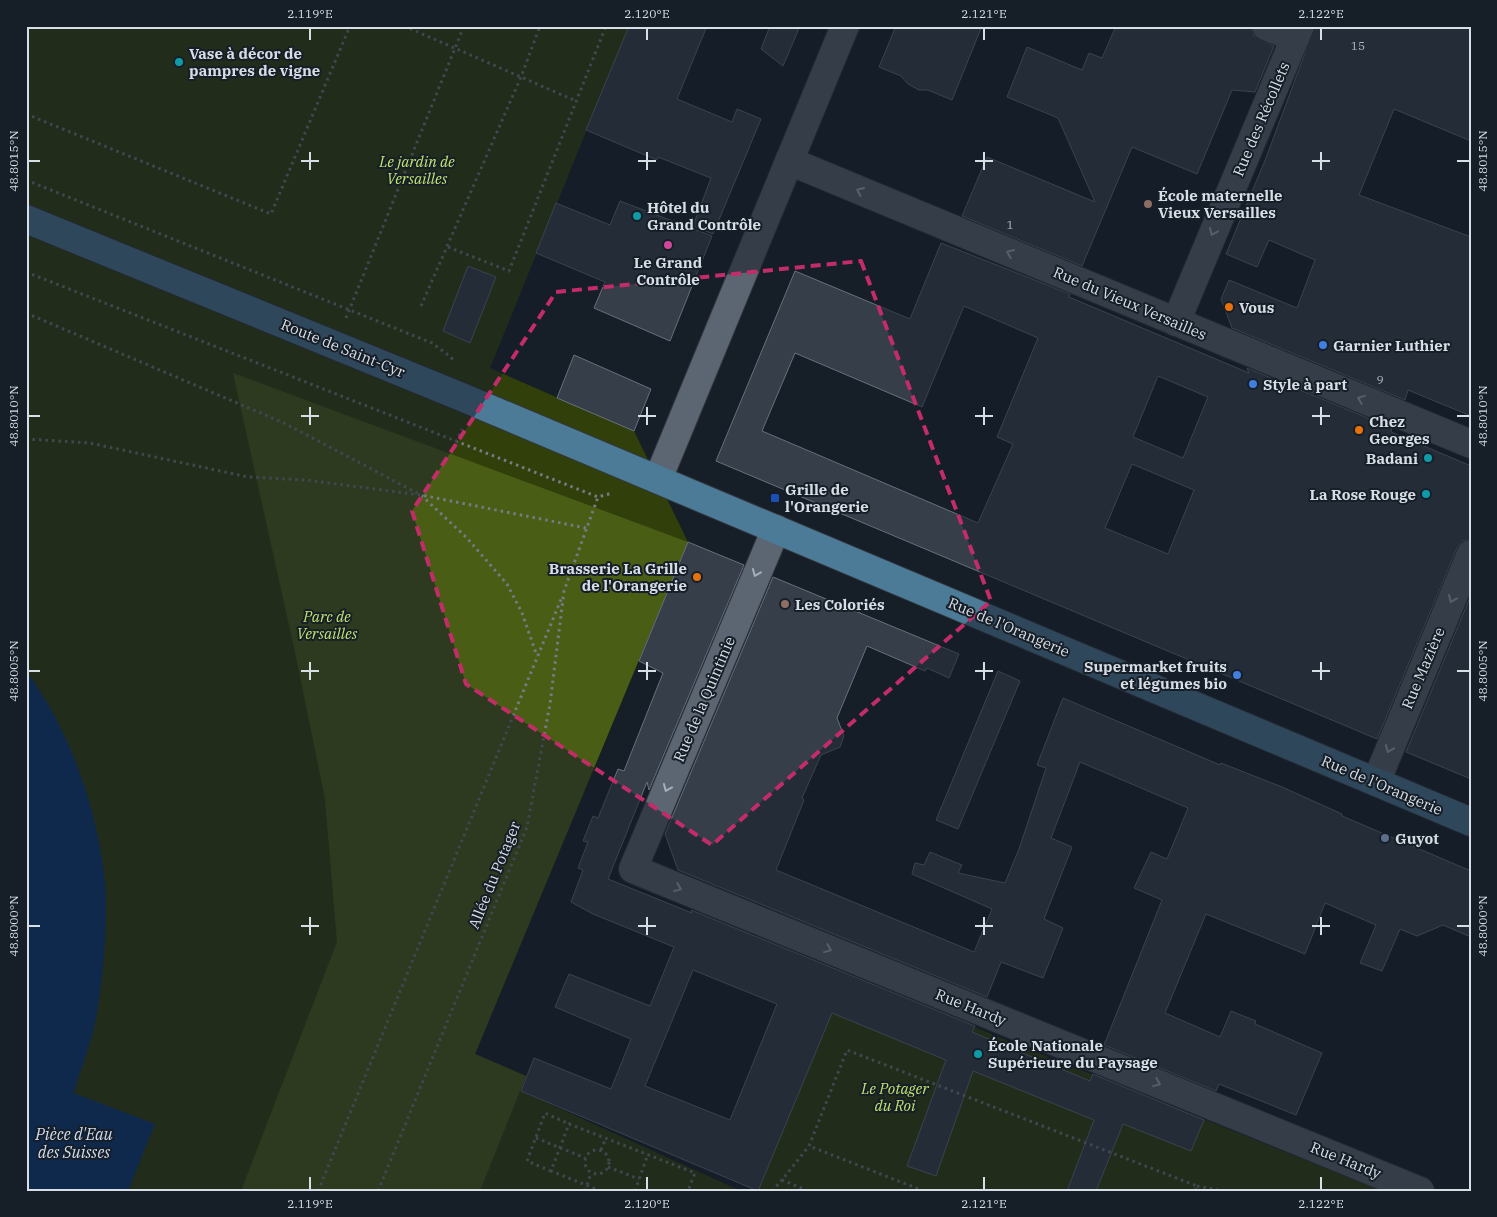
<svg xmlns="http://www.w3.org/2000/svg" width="1497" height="1217" viewBox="0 0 1497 1217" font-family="'IBM Plex Serif',serif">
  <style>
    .green { fill: #313f0a }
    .forest { fill: #4a5d15 }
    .water { fill: #08387a }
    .building { fill: #353e49; stroke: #67707d; fill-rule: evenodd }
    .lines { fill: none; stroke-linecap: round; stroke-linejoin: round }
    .street-casing { stroke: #32373f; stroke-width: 30 }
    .secondary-casing { stroke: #32373f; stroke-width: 30 }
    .primary-casing { stroke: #32373f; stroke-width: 30 }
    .path { stroke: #747b84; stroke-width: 3; stroke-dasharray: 2.5 4; stroke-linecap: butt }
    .street { stroke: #5c6572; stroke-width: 28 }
    .secondary { stroke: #5c6572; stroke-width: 28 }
    .primary { stroke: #4c7b97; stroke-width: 28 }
    .oneway { stroke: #a6aeb7 }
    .marked { fill: none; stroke: #c42c69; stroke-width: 4; stroke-dasharray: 10 6; stroke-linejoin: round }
    .ticks { fill: none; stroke: #d8dee5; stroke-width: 2 }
    .culture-dot { fill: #0f9aa8; stroke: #161e28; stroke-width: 2 }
    .education-dot { fill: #8d6e63; stroke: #161e28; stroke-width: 2 }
    .hotel-dot { fill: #d1479c; stroke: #161e28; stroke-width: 2 }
    .food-dot { fill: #e8710a; stroke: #161e28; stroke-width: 2 }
    .shop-dot { fill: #3f7fe0; stroke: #161e28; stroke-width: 2 }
    .transit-dot { fill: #1a4fb4; stroke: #161e28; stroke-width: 2 }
    .service-dot { fill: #5c6f8a; stroke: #161e28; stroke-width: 2 }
    .labels { text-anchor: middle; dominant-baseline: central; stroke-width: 4; stroke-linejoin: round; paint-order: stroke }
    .number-label { font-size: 12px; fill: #afb6be }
    .poi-label { font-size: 15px; font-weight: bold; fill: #d8dee5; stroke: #161e28; text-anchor: start }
    .street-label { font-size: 15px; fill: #d8dee5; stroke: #161e28 }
    .park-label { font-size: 15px; font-style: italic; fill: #c1e56d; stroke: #161e28 }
    .water-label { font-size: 16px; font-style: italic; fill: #cfdcf0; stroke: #161e28 }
    .neatline { fill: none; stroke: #d8dee5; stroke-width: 2 }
    .ticks-label { font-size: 12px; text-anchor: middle; fill: #d8dee5 }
  </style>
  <rect width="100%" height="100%" fill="#161e28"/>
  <g class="green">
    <path d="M26,26H629L490,368L634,431L688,542L475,1054L526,1076L521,1091L741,1191H26Z"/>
    <path d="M842,974L1382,1191H758Z"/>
  </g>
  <path class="forest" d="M233,373L688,542L475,1054L526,1076L480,1191H241L337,942L325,799L295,652Z"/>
  <path class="water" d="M26,671C70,729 98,811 105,883C108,922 103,985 95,1023C90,1047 80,1070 74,1093L155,1124L128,1191H26Z"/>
  <g class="building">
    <path d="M629,26H707L677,99L732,122L737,109L761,119L713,234L693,226L711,178L658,157L657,160L586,130Z"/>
    <path d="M770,26H800L783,66L761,49Z"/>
    <path d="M896,26H982L952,100L928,90H919L908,84L901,76L879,67Z"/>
    <path d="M1116,26H1251L1254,36L1274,46L1255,92L1232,90L1197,174L1132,147L1082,266L962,216L987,157L1095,202L1058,118L1007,97L1027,47L1082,70L1089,53L1102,58Z"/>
    <path d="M1315,26H1471V141L1394,109L1359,195L1471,237V416L1408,390L1405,400L1232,328L1221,299L1229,280L1297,308L1315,260L1269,240L1257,267L1226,254L1266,158Z"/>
    <path d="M620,201L712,236L670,341L594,308L605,282L536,253L556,203L610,225Z"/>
    <path d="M941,243L1070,294L1069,297L1095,308L1249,373L1247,368L1392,428L1391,432L1471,466V539L1462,541L1457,548L1377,739L716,461L795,271L910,319ZM964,306L1038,338L997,437L1013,444L978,523L762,431L795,353L922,407ZM1158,376L1208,397L1183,458L1133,437ZM1132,464L1194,490L1168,554L1105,528Z"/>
    <path d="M468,266L496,277L470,343L443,331Z"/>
    <path d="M574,355L651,389L634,431L557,398Z"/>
    <path d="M688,542L744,565L649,790L647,782L608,879L692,913L691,910L975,1026L972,1032L1090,1081L1093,1074L1204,1120L1191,1151L1123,1124L1096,1191H1067L1094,1120L973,1071L936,1176L907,1166L946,1060L832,1013L758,1191L521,1091L534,1058L611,1089L631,1039L555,1007L569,974L650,1006L674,947L593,914L571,902L583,870L578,868L588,842L583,841L593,816L598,818L618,769L624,771L663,673L639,661ZM693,970L777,1004L730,1120L645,1086Z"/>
    <path d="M773,577L959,654L949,678L927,668L925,671L867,646L837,718L844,736L840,747L821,755L802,798L804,800L776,870L974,952L992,909L912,874L915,863L924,865L930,852L962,865L958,873L1005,883L1019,849L1046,768L1037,765L1063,698L1220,765L1221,763L1282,787L1342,814V816L1471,871V937L1443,925L1417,936L1400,929L1382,971L1360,963L1376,925L1325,903L1305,954L1206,914L1165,1013L1220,1037L1231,1011L1256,1021L1255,1024L1322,1053L1296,1115L1219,1084L1216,1091L1104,1045L1162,900L1134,888L1151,852L1167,859L1188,808L1080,762L1051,838L1072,847L1044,919L1063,928L1043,978L1001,962L987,997L678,870L665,834Z"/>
    <path d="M1471,595V779L1406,752Z"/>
    <path d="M998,671L1020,681L958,829L936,820Z"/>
  </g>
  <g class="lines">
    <g class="street-casing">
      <g id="street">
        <path d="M1266,26L1295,38"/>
        <path d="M789,161L1471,444"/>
        <path d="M1176,322L1300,26"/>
        <path d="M776,529L633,869L1420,1191"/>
        <path d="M1376,782L1471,554"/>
      </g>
    </g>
    <g class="secondary-casing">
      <path id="secondary" d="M658,479L845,26"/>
    </g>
    <g class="primary-casing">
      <path id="primary" d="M26,219L464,398L1471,822"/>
    </g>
    <g class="path">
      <path d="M404,26L576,101"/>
      <path d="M26,31L28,26"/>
      <path d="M26,114L271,214L350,26"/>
      <path d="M26,180L432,343L451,357L454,362"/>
      <path d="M448,247L509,271L606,26"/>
      <path d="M26,272L598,497L612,493"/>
      <path d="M421,306L521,77L540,26"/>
      <path d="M26,313L284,423L421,495L466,537L507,584L522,613L537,656"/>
      <path d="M346,318L464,26"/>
      <path d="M26,439L90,443L248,477L306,480L421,495L586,528"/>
      <path d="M456,442L462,429"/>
      <path d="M536,1138L585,1158"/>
      <circle cx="597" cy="1162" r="12"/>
      <path d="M601,1150L606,1138"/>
      <path d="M608,1167L639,1179"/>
      <path d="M551,1171L527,1161L545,1113L569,1124"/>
      <path d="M1197,1186L1222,1191"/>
      <path d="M318,1191L562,597"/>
      <path d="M378,1191L527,827L550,704L564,591L598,497"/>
      <path d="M585,1191L591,1173"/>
      <path d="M601,1191L551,1171L569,1124L695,1173L688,1191"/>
      <path d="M635,1191L648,1154"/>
      <path d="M772,1191L782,1180"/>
      <path d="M808,1191L782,1180L809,1146"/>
      <path d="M924,1191L809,1146L847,1050L1197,1186L1195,1191"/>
    </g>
    <use href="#street" class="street"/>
    <use href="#secondary" class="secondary"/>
    <use href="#primary" class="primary"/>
  </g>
  <defs><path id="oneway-chevron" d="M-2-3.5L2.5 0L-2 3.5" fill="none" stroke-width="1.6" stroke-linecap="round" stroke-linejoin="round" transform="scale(1.25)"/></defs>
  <g class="oneway">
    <use href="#oneway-chevron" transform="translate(860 191) rotate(-157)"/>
    <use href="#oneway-chevron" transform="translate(1213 232) rotate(113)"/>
    <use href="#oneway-chevron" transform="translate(1010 253) rotate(-157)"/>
    <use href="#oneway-chevron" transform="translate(1361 399) rotate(-158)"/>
    <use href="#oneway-chevron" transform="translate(756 573) rotate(113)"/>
    <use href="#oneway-chevron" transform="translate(1452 599) rotate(113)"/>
    <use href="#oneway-chevron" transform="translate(1389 749) rotate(112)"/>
    <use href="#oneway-chevron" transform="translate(667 788) rotate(113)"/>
    <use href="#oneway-chevron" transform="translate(678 888) rotate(22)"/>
    <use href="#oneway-chevron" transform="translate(828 949) rotate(22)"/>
    <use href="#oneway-chevron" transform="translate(1157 1083) rotate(22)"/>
  </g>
  <path d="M0 0H1497V1217H0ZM861,261L991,601L712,845L466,684L412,511L556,292Z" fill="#161e28" fill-opacity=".55" fill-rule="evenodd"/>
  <path class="marked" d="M861,261L991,601L712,845L466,684L412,511L556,292Z"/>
  <path class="ticks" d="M310,28V40M647,28V40M984,28V40M1321,28V40M310,152V170M647,152V170M984,152V170M1321,152V170M28,161H40M301,161H319M638,161H656M975,161H993M1312,161H1330M1457,161H1470M310,407V425M647,407V425M984,407V425M1321,407V425M28,416H40M301,416H319M638,416H656M975,416H993M1312,416H1330M1457,416H1470M310,662V680M647,662V680M984,662V680M1321,662V680M28,671H40M301,671H319M638,671H656M975,671H993M1312,671H1330M1457,671H1470M310,917V935M647,917V935M984,917V935M1321,917V935M28,926H40M301,926H319M638,926H656M975,926H993M1312,926H1330M1457,926H1470M310,1177V1190M647,1177V1190M984,1177V1190M1321,1177V1190"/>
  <g class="culture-dot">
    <circle cx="179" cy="62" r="5"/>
    <circle cx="637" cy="216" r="5"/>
    <circle cx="1428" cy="458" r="5"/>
    <circle cx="1426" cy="494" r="5"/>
    <circle cx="978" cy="1054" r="5"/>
  </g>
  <g class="education-dot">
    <circle cx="1148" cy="204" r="5"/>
    <circle cx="785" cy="604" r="5"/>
  </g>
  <circle class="hotel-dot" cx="668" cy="245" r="5"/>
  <g class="food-dot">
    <circle cx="1229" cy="307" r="5"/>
    <circle cx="1359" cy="430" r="5"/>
    <circle cx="697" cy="577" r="5"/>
  </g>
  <g class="shop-dot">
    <circle cx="1323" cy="345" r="5"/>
    <circle cx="1253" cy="384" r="5"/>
    <circle cx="1237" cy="675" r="5"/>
  </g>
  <rect class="transit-dot" x="770" y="493" width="10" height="10" rx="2.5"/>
  <circle class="service-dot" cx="1385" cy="838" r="5"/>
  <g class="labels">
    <g class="number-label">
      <text x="1358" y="45">15</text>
      <text x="1010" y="224">1</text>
      <text x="1380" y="379">9</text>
    </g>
    <g class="poi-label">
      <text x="189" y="53">Vase à décor de<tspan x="189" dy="17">pampres de vigne</tspan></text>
      <text x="1158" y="195">École maternelle<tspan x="1158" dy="17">Vieux Versailles</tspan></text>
      <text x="647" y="207">Hôtel du<tspan x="647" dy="17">Grand Contrôle</tspan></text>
      <text x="668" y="262" text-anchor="middle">Le Grand<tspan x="668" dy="17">Contrôle</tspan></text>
      <text x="1239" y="307">Vous</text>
      <text x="1333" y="345">Garnier Luthier</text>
      <text x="1263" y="384">Style à part</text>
      <text x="1369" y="421">Chez<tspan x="1369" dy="17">Georges</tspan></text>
      <text x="1418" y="458" text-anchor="end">Badani</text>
      <text x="785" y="489">Grille de<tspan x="785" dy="17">l'Orangerie</tspan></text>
      <text x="1416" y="494" text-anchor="end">La Rose Rouge</text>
      <text x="687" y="568" text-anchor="end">Brasserie La Grille<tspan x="687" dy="17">de l'Orangerie</tspan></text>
      <text x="795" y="604">Les Coloriés</text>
      <text x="1227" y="666" text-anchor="end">Supermarket fruits<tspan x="1227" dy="17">et légumes bio</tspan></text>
      <text x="1395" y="838">Guyot</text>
      <text x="988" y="1045">École Nationale<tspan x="988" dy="17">Supérieure du Paysage</tspan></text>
    </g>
    <g class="street-label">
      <text transform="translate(1261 119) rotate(-67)">Rue des Récollets</text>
      <text transform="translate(1130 303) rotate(23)">Rue du Vieux Versailles</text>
      <text transform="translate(343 348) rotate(22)">Route de Saint-Cyr</text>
      <text transform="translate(1009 627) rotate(23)">Rue de l'Orangerie</text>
      <text transform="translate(1423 668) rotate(-67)">Rue Mazière</text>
      <text transform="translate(704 699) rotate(-67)">Rue de la Quintinie</text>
      <text transform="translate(1382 785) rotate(23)">Rue de l'Orangerie</text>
      <text transform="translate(494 875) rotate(-68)">Allée du Potager</text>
      <text transform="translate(971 1007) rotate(22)">Rue Hardy</text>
      <text transform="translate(1346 1160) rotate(22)">Rue Hardy</text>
    </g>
    <g class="park-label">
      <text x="417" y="161">Le jardin de<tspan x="417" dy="17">Versailles</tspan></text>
      <text x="327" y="616">Parc de<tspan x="327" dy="17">Versailles</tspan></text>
      <text x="895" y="1088">Le Potager<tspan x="895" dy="17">du Roi</tspan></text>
    </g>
    <g class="water-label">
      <text x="74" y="1134">Pièce d'Eau<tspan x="74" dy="18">des Suisses</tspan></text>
    </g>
  </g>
  <rect width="1497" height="1217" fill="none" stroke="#161e28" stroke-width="55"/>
  <rect x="28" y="28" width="1442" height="1162" class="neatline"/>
  <g class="ticks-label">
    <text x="310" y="18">2.119°E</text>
    <text x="647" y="18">2.120°E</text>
    <text x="984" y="18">2.121°E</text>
    <text x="1321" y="18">2.122°E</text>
    <text transform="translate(14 161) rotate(-90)" y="4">48.8015°N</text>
    <text transform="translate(1483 161) rotate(-90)" y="4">48.8015°N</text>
    <text transform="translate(14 416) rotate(-90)" y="4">48.8010°N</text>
    <text transform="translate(1483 416) rotate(-90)" y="4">48.8010°N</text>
    <text transform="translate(14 671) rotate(-90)" y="4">48.8005°N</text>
    <text transform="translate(1483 671) rotate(-90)" y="4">48.8005°N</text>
    <text transform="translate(14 926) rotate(-90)" y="4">48.8000°N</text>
    <text transform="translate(1483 926) rotate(-90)" y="4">48.8000°N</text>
    <text x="310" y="1208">2.119°E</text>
    <text x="647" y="1208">2.120°E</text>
    <text x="984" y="1208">2.121°E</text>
    <text x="1321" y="1208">2.122°E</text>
  </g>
</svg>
